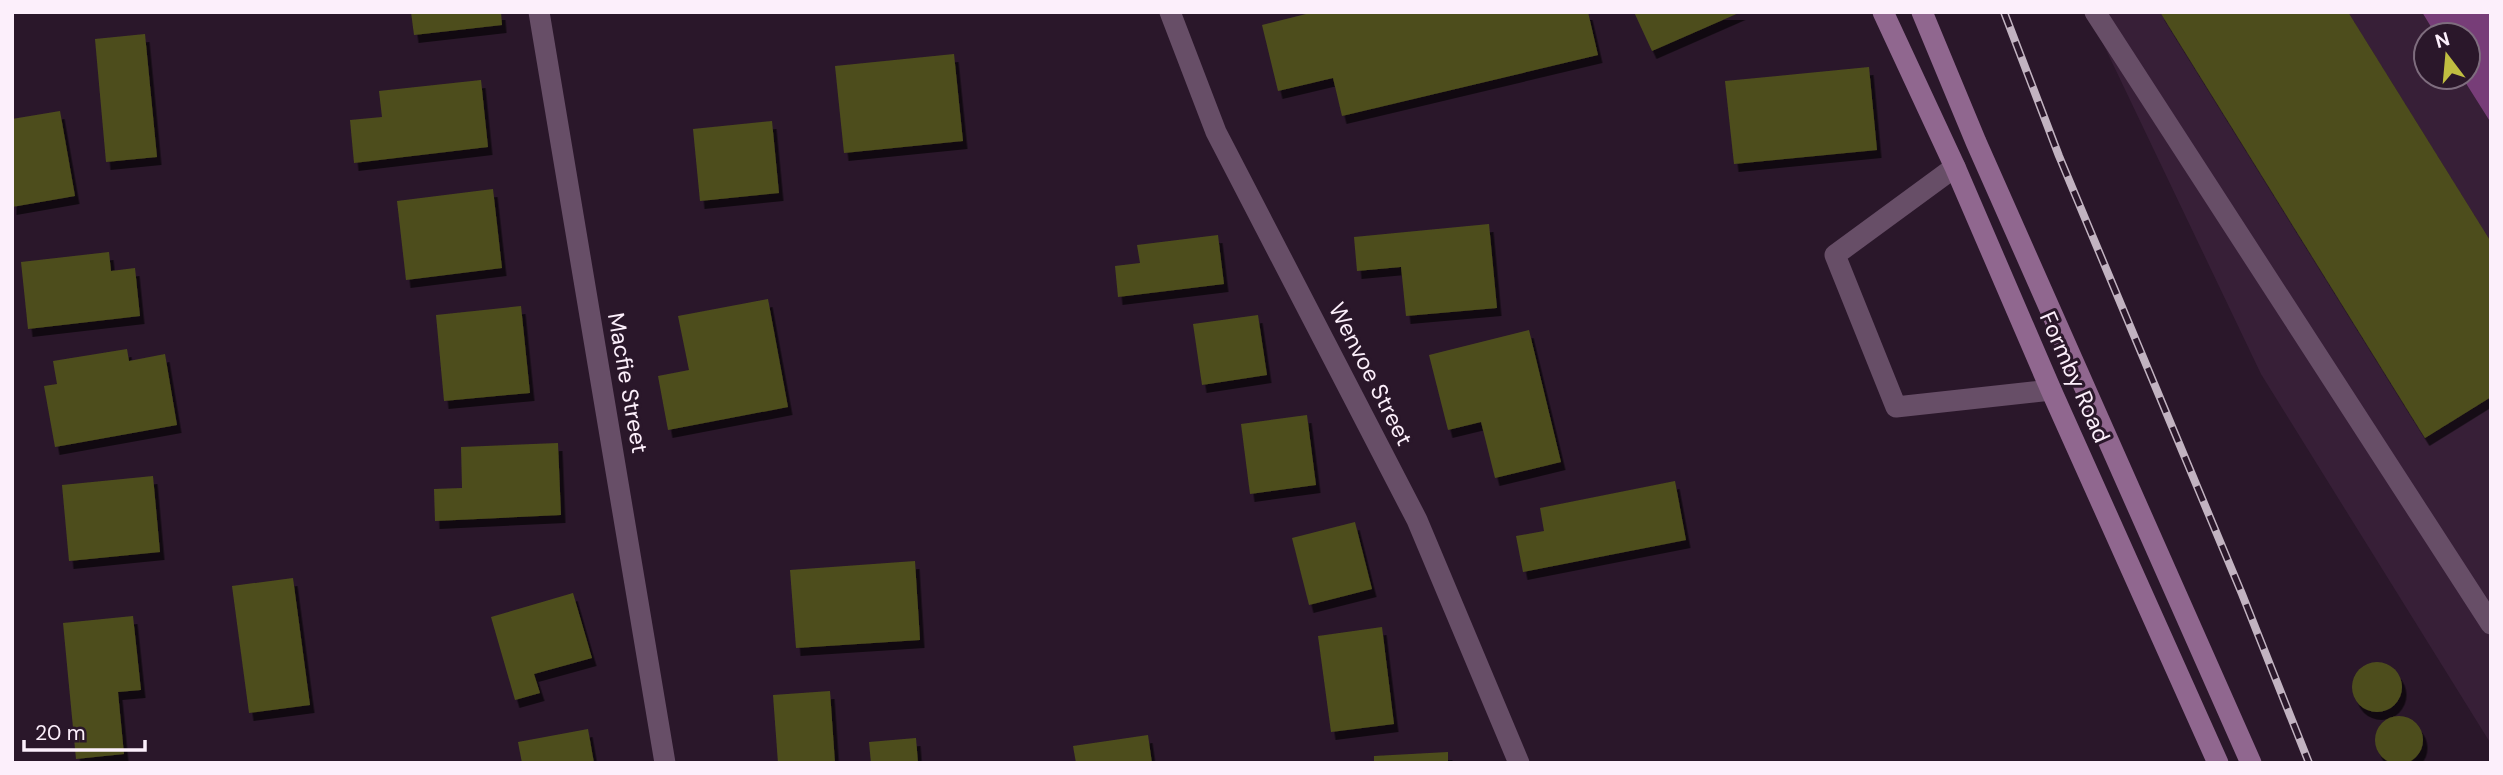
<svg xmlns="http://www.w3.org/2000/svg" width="2503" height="775" viewBox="0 0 2503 775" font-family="'DM Sans',sans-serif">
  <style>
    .built { fill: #371f37 }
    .water { fill: #773d78 }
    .building { fill: #4d4d1d; filter: url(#shadow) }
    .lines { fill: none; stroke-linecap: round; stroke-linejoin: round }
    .lane { stroke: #674e67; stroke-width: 21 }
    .street { stroke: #674e67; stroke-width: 21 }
    .secondary { stroke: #90678f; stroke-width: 21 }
    .rail-casing { stroke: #c2b3c1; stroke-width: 8 }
    .rail { stroke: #2a172a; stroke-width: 5; stroke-dasharray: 16; stroke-linecap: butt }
    .labels { text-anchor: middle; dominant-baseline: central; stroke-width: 6; stroke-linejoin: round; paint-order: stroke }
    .street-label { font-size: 23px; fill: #fceffb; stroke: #2a172a }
  </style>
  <defs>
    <filter id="shadow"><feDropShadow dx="4.5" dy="8" stdDeviation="0" flood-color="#0009"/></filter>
  </defs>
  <rect width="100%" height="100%" fill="#2a172a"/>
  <path class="built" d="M2088,12H2429L2444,35H2426V77H2468L2491,106V744L2261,374Z"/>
  <path class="water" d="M2422,12H2491V123L2462,77H2468V35H2436Z"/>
  <g class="building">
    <path d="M411,12H501L502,25L414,35Z"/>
    <path d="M1314,12H1588L1598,55L1342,116L1333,78L1278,91L1262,25Z"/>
    <path d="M1634,12H1741L1652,51Z"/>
    <path d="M2160,12H2348L2491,242V397L2425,438Z"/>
    <path d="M145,34L157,157L106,162L95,39Z"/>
    <path d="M954,54L963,141L844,153L835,66Z"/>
    <path d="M1869,67L1877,150L1734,164L1725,81Z"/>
    <path d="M481,80L488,147L354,163L350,120L382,117L379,91Z"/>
    <path d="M60,111L75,196L12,207V119Z"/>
    <path d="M772,121L779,193L700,201L693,129Z"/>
    <path d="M493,189L502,268L406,280L397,201Z"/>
    <path d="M1489,224L1497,308L1406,316L1401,267L1357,271L1354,237Z"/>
    <path d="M1218,235L1224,284L1118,297L1115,266L1140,263L1137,245Z"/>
    <path d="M109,252L111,271L135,268L140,316L28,329L21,262Z"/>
    <path d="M768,299L788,407L668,430L658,376L689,370L678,316Z"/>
    <path d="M521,306L530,393L444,401L436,315Z"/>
    <path d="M1258,315L1267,375L1202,385L1193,324Z"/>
    <path d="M1529,330L1561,462L1495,478L1481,422L1448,430L1429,355Z"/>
    <path d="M127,349L129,361L165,354L177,425L55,447L44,386L57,384L53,361Z"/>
    <path d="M1307,415L1316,485L1250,494L1241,424Z"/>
    <path d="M558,443L561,515L435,521L434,489L462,488L461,447Z"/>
    <path d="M153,476L160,552L69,561L62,485Z"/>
    <path d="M1675,481L1686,540L1523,572L1516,536L1544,531L1540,508Z"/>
    <path d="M1355,522L1372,589L1309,605L1292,538Z"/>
    <path d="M915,561L920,640L796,648L790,570Z"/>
    <path d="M293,578L310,705L249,713L232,586Z"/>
    <path d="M573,593L592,658L534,674L540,693L515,700L491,617Z"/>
    <path d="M133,616L141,690L118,692L124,754L76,759L63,623Z"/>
    <path d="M1382,627L1394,724L1331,732L1318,636Z"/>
    <circle cx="2377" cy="687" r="25"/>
    <path d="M830,691L835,763H778L773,695Z"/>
    <circle cx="2399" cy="740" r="24"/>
    <path d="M588,729L594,763H522L518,742Z"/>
    <path d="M1148,735L1152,763H1076L1073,746Z"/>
    <path d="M916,738L918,763H871L869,742Z"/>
    <path d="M1448,752V763H1374V756Z"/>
  </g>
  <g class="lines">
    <g class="lane">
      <path d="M2095,12L2491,624"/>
      <path d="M1955,167L1835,255L1896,407L2051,390"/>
    </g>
    <g class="street">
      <path d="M539,12L665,763"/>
      <path d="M1170,12L1216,132L1417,520L1519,763"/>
    </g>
    <g class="secondary">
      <path d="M1883,12L1955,167L2051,390L2218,763"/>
      <path d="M1922,12L1976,142L2251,763"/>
    </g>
    <g class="rail-casing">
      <path id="rail" d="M2004,12L2059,156L2242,594L2309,763"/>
    </g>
    <use href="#rail" class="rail"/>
  </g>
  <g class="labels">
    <g class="street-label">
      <text transform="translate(1371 374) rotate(63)">Wenvoe Street</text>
      <text transform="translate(2075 377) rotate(66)">Formby Road</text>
      <text transform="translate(628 383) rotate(80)">Macfie Street</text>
    </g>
  </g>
  <rect width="2503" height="775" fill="none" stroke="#fceffb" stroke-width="28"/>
  <g transform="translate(2447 56) rotate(344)"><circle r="33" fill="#2a172a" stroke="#7e6d7e" stroke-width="2"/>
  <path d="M0-5L12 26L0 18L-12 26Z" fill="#c0be41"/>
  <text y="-10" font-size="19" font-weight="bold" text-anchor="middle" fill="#fceffb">N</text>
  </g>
  <path d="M24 740v10h121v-10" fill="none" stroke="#fceffb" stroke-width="3.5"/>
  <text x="35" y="740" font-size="21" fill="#fceffb" stroke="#2a172a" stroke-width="5" paint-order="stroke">20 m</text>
</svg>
